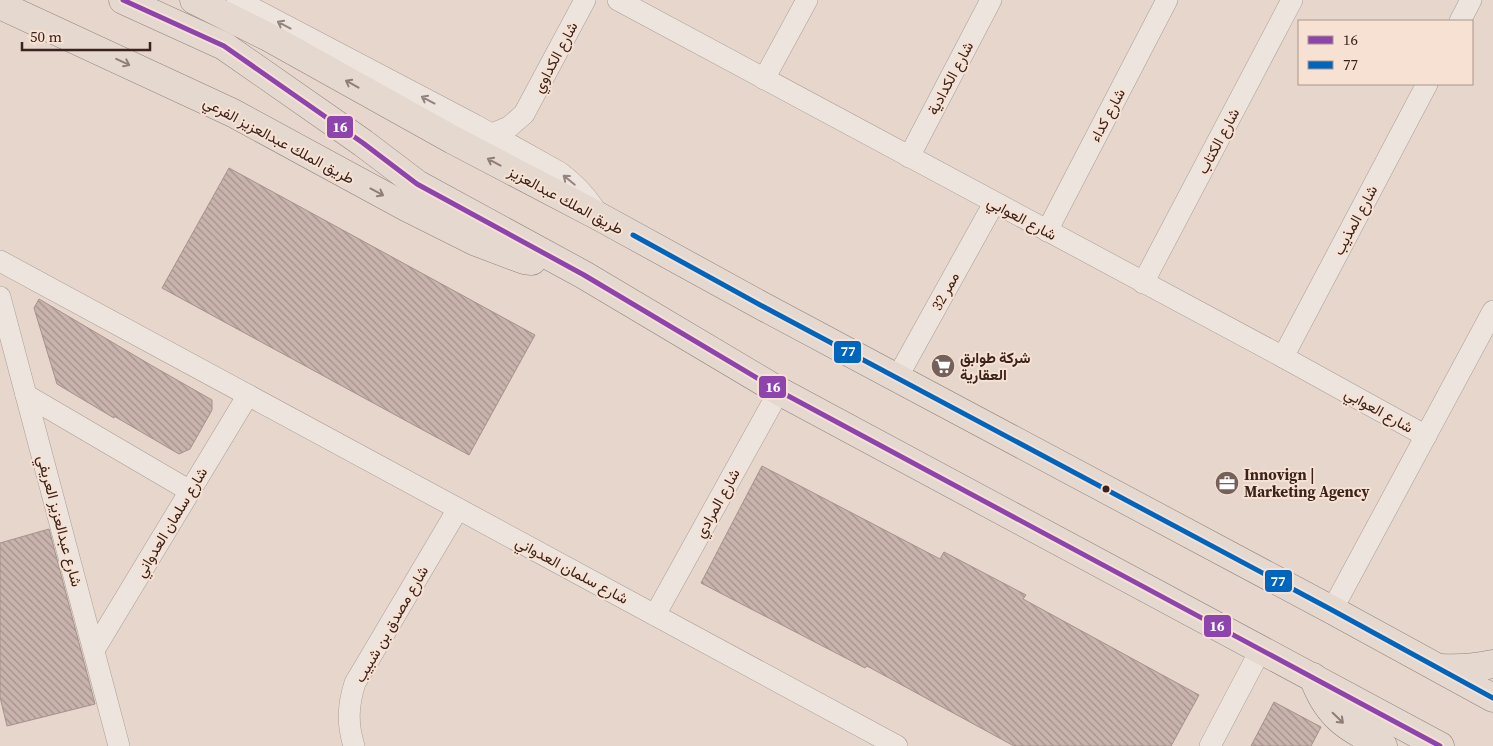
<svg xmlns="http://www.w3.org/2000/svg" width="1493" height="746" viewBox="0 0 1493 746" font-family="'Source Serif 4',Vazirmatn,serif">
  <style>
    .building { fill: url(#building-back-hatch); stroke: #a6918b }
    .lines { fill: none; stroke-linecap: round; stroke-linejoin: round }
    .minor-casing { stroke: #ab9c96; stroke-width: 22 }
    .major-casing { stroke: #90827c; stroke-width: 29 }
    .minor { stroke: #ede4de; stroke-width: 21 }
    .major { stroke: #e4d8cf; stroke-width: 28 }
    .bus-1-casing { stroke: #f7e1d2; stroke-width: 9 }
    .bus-2-casing { stroke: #f7e1d2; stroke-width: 9 }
    .bus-1 { stroke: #8e44ad; stroke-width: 5 }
    .bus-2 { stroke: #0065bd; stroke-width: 5 }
    .oneway { stroke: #94837e }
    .oneway2 { stroke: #8f7d76 }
    .bus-dot { fill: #3a221d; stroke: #f7e1d2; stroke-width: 2 }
    .labels { text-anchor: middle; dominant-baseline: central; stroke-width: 4; stroke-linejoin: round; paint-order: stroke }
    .street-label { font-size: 15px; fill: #3a221d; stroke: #f7e1d2 }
    .poi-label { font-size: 15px; font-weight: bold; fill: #3a221d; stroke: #f7e1d2; text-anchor: start }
    .line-badge { stroke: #f7e1d2; stroke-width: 2 }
    .badge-label { font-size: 14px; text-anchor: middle; font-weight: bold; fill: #fff }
  </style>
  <defs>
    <pattern id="building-back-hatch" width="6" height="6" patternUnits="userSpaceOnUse" patternTransform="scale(1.25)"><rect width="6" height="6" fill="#c9b3ad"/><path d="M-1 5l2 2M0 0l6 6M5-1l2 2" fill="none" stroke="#a4918c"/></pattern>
  </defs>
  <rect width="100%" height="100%" fill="#e6d6cc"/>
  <g class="building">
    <path d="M229,168L535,335L469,455L162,288Z"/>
    <path d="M39,299L149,364L212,400V410L190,449L179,454L114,416V418L57,384L34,308Z"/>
    <path d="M762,466L940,559L944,552L1026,595L1023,599L1199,695L1171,746H1014L867,666L865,668L701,583Z"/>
    <path d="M49,529L95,704L7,726L0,697V543Z"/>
    <path d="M1274,702L1321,727L1311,746H1251Z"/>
  </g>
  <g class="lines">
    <g class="minor-casing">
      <g id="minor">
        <path d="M237,0L475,125L559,172C575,184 588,197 598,215"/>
        <path d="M618,0L1283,357L1426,436"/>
        <path d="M1460,21L1471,0"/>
        <path d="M764,79L807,0"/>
        <path d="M492,134L509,127L524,114L585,0"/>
        <path d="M909,157L991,0"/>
        <path d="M1047,231L1167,0"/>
        <path d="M0,261L897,746"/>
        <path d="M1143,283L1292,0"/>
        <path d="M0,297L119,746"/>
        <path d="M1283,357L1427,84"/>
        <path d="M897,378L994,203"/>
        <path d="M26,395L190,491"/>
        <path d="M1332,610L1493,311"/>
        <path d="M655,615L779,391"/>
        <path d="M94,650L248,395"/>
        <path d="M354,746C347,724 348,705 355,683L458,509"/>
        <path d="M1210,746L1261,649"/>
      </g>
    </g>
    <g class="major-casing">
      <g id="major">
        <path d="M123,0L224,46L363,143L417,184L584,275L779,391L1440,746"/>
        <path d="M194,0L270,38L453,140L600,217L764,307L1332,610L1493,698"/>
        <path d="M0,5L233,113L406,207L476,242L524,260L532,261"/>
        <path d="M1440,668C1458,669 1475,668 1493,664"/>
        <path d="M1313,677C1328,718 1347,727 1383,746"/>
      </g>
    </g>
    <use href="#minor" class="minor"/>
    <use href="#major" class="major"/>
    <g class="bus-1-casing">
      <path id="bus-1" d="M123,0L224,46L363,143L417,184L584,275L779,391L1440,746"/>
    </g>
    <g class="bus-2-casing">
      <path id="bus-2" d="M633,235L764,307L1332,610L1493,698"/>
    </g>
    <use href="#bus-1" class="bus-1"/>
    <use href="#bus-2" class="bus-2"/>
  </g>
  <defs><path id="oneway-shaft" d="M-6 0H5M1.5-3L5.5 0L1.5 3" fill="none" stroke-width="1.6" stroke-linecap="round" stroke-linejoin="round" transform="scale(1.25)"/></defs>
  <g class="oneway">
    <use href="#oneway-shaft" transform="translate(284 25) rotate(-152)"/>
    <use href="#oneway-shaft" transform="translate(428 100) rotate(-152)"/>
    <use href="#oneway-shaft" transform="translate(569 180) rotate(-141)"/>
  </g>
  <g class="oneway2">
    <use href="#oneway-shaft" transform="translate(123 62) rotate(25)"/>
    <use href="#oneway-shaft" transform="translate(352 84) rotate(-151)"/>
    <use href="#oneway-shaft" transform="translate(494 162) rotate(-152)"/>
    <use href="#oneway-shaft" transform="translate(377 192) rotate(28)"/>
    <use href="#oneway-shaft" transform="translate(1338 718) rotate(44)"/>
  </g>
  <defs>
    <g id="supermarket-disc" transform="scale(1.25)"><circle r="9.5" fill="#76615a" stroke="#f7e1d2"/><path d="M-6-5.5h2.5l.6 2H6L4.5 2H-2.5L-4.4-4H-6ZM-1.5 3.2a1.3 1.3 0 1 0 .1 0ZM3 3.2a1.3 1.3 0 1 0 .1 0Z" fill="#fff"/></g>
    <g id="office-disc" transform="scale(1.25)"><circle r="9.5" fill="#76615a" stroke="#f7e1d2"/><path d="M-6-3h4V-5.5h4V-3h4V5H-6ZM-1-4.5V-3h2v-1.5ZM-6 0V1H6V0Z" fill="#fff"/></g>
  </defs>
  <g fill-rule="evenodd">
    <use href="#supermarket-disc" x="943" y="366"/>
    <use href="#office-disc" x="1227" y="483"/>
  </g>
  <circle class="bus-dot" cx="1106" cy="489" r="4.5"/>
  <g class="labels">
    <g class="street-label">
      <text transform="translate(555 57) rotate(-62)">شارع الكداوي</text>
      <text transform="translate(950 78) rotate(-62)">شارع الكدادية</text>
      <text transform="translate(1107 115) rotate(-62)">شارع كداء</text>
      <text transform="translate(279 140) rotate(28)">طريق الملك عبدالعزيز الفرعي</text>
      <text transform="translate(1218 141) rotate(-62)">شارع الكتاب</text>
      <text transform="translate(566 200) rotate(28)">طريق الملك عبدالعزيز</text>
      <text transform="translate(1022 218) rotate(28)">شارع العوابي</text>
      <text transform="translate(1355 220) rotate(-62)">شارع المذيب</text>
      <text transform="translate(945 291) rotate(-61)">ممر 32</text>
      <text transform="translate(1379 410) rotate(29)">شارع العوابي</text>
      <text transform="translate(717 503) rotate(-61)">شارع المرادي</text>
      <text transform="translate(60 521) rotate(75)">شارع عبدالعزيز العريفي</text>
      <text transform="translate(171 522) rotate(-59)">شارع سلمان العدواني</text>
      <text transform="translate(572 570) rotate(28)">شارع سلمان العدواني</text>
      <text transform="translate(391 624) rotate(-60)">شارع مصدق بن شبيب</text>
    </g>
    <g class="poi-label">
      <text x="960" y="357">شركة طوابق<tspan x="960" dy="17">العقارية</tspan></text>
      <text x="1244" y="474">Innovign |<tspan x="1244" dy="17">Marketing Agency</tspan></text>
    </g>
  </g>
  <g class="line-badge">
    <rect x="326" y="115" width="28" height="24" rx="5" fill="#8e44ad"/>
    <rect x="833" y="340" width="29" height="24" rx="5" fill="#0065bd"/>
    <rect x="758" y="375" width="29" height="24" rx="5" fill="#8e44ad"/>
    <rect x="1264" y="569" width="29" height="24" rx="5" fill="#0065bd"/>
    <rect x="1203" y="614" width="29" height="24" rx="5" fill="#8e44ad"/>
  </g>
  <g class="badge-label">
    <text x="340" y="132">16</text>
    <text x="848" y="356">77</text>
    <text x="773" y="392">16</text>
    <text x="1278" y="586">77</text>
    <text x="1217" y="631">16</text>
  </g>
  <rect x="1298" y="20" width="175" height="65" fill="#f7e1d2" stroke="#ab958a"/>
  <rect x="1308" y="36" width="25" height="8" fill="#8e44ad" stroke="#ab958a"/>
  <text x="1343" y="45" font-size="15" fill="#3a221d">16</text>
  <rect x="1308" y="61" width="25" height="8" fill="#0065bd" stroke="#ab958a"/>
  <text x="1343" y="70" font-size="15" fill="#3a221d">77</text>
  <path d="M22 42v8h128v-8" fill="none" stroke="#3a221d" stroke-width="2.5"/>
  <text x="30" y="42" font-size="15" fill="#3a221d" stroke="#f7e1d2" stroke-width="4" paint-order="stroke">50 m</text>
</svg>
